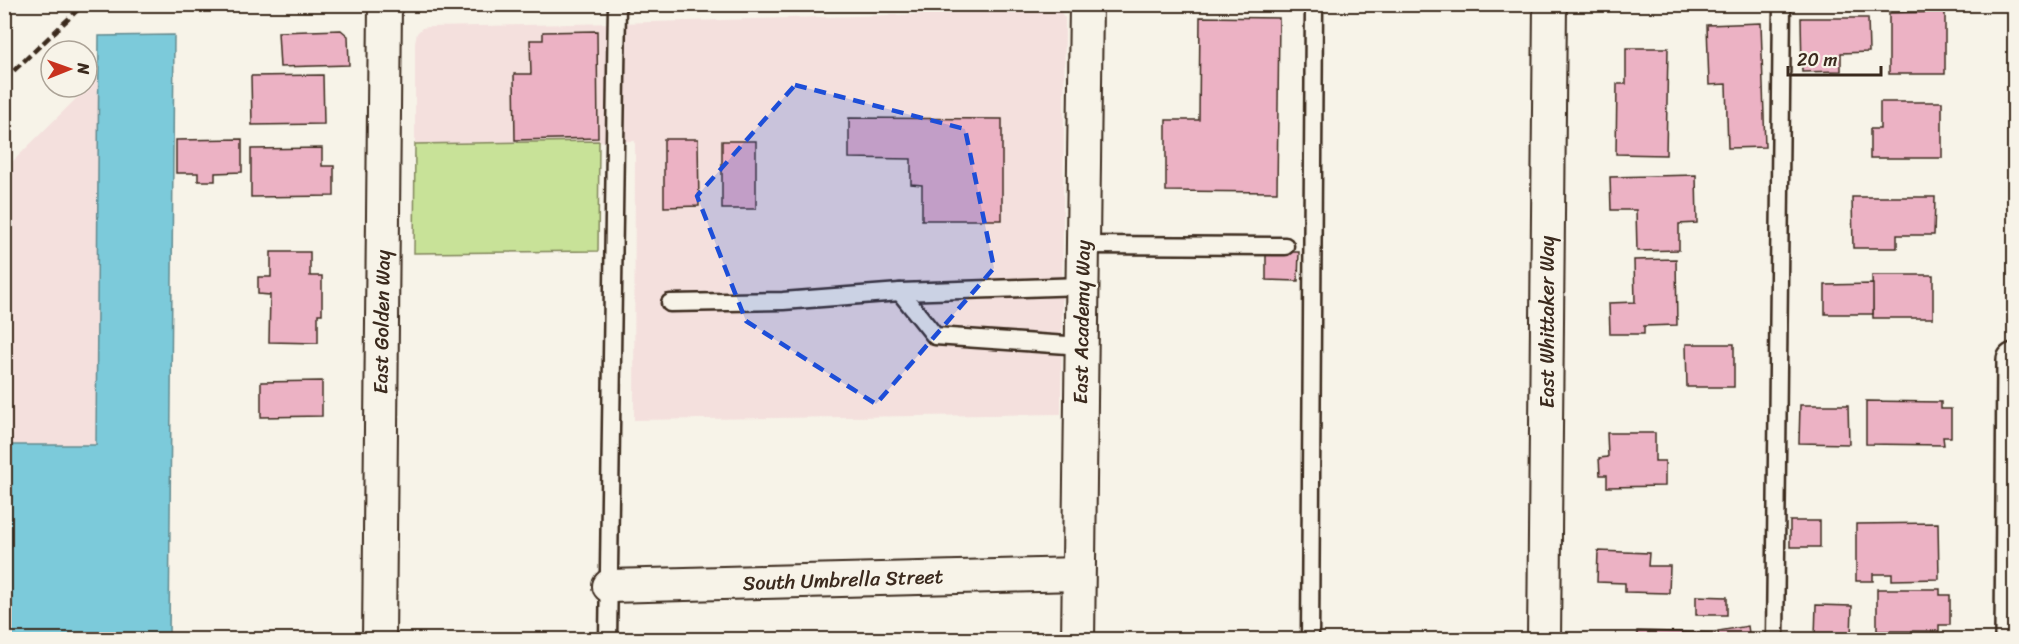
<svg xmlns="http://www.w3.org/2000/svg" width="2019" height="644" viewBox="0 0 2019 644" font-family="Sriracha,sans-serif">
  <style>
    .built { fill: #f4e0dd }
    .green { fill: #c8e298; stroke: #82865b; stroke-width: 1.5 }
    .water { fill: #7ccada; stroke: #628a8f; stroke-width: 1.5 }
    .building { fill: #ecb2c4; stroke: #3b2a1e; stroke-width: 1.5 }
    .lines { fill: none; stroke-linecap: round; stroke-linejoin: round }
    .lane-casing { stroke: #3b2a1e; stroke-width: 21 }
    .street-casing { stroke: #3b2a1e; stroke-width: 36 }
    .secondary-casing { stroke: #3b2a1e; stroke-width: 38 }
    .lane { stroke: #f7f3e8; stroke-width: 16 }
    .street { stroke: #f7f3e8; stroke-width: 32 }
    .secondary { stroke: #f7f3e8; stroke-width: 33 }
    .rail { stroke: #3b2a1e; stroke-width: 4.5; stroke-dasharray: 9 4.5; stroke-linecap: butt }
    .marked { fill: #1d4ed8; fill-opacity: 0.2; stroke: #1d4ed8; stroke-width: 4.5; stroke-dasharray: 12 8; stroke-linejoin: round }
    .labels { text-anchor: middle; dominant-baseline: central; stroke-width: 4.5; stroke-linejoin: round; paint-order: stroke }
    .street-label { font-size: 20px; fill: #3b2a1e; stroke: #f7f3e8 }
  </style>
  <rect width="100%" height="100%" fill="#f7f3e8"/>
  <filter id="ink" filterUnits="userSpaceOnUse"><feTurbulence type="fractalNoise" baseFrequency=".0167" numOctaves="2"/><feDisplacementMap in="SourceGraphic" scale="12" xChannelSelector="R" yChannelSelector="G"/><feConvolveMatrix kernelMatrix="1 2 1 2 8 2 1 2 1" color-interpolation-filters="sRGB"/></filter>
  <g filter="url(#ink)">
    <g class="built">
      <path d="M1059,10L1065,18L1061,414L634,420L635,141L415,144V42L417,33L422,28L429,27L617,23Z"/>
      <path d="M100,75L96,445H5V169Z"/>
    </g>
    <path class="green" d="M599,141L598,251L414,253L415,144Z"/>
    <path class="water" d="M174,35L169,639H5V445H96L99,36Z"/>
    <g class="building">
      <path d="M1945,12V74H1889V13Z"/>
      <path d="M1200,17L1279,18L1277,192L1166,191V120H1199Z"/>
      <path d="M1801,18H1868L1869,52L1841,53V71L1802,72Z"/>
      <path d="M1761,23L1765,147L1728,148L1726,84L1709,85L1707,25Z"/>
      <path d="M341,30L348,36L349,65L280,67L278,32Z"/>
      <path d="M597,31L598,138L515,140L514,74H531L530,40H543V32Z"/>
      <path d="M1626,48H1668L1666,155L1616,154L1617,84H1626Z"/>
      <path d="M323,75L324,124L252,125L251,76Z"/>
      <path d="M1880,102H1942V158H1870V129H1880Z"/>
      <path d="M849,118L1002,119V220H922V185L911,184V159L849,158Z"/>
      <path d="M242,139V172L215,173V181H198V173H176V140Z"/>
      <path d="M664,139H698L699,206L664,207Z"/>
      <rect x="722" y="141" width="34" height="68"/>
      <path d="M322,148V166H334V196L251,197V149Z"/>
      <path d="M1696,175L1697,223L1679,224V250L1637,251L1636,210H1611L1610,177Z"/>
      <path d="M1852,197H1935L1934,235H1897V248H1853Z"/>
      <path d="M271,252H310V276H322V314H318V343L269,342L270,295L258,294V277H271Z"/>
      <path d="M1266,252H1299L1298,281L1266,280Z"/>
      <path d="M1676,259L1677,325L1644,326V334H1610L1609,303L1635,302L1634,260Z"/>
      <path d="M1872,275H1933V318H1873Z"/>
      <path d="M1873,284V314H1825V285Z"/>
      <path d="M1686,344H1734V387H1687Z"/>
      <path d="M322,381V416L261,417V382Z"/>
      <path d="M1866,401L1941,402V409H1951V437H1943L1944,445L1866,444Z"/>
      <path d="M1800,405H1848L1849,444L1799,443Z"/>
      <path d="M1607,433H1655V461H1665V486L1607,487V475H1600L1599,458L1608,457Z"/>
      <rect x="1790" y="521" width="30" height="26"/>
      <path d="M1938,523L1939,579L1892,580V574H1873V581H1856V524Z"/>
      <path d="M1598,551L1649,553L1648,566H1670L1669,593L1625,592V583L1597,582Z"/>
      <path d="M1877,589H1940V595H1950V625H1939V631H1877Z"/>
      <path d="M1696,596L1727,597V615H1696Z"/>
      <path d="M1816,605L1852,606L1851,638L1815,637Z"/>
      <path d="M1748,626L1750,640H1719L1718,631Z"/>
      <path d="M1637,631L1715,633V640H1637Z"/>
    </g>
    <g class="lines">
      <g class="lane-casing">
        <g id="lane">
          <path d="M1082,245L1285,246"/>
          <path d="M900,292L935,336L1082,346"/>
          <path d="M670,303L783,301L900,292L1082,286"/>
          <path d="M608,640L617,4"/>
          <path d="M1310,640L1314,4"/>
          <path d="M1775,640L1782,4"/>
        </g>
      </g>
      <g class="street-casing">
        <g id="street">
          <path d="M609,586L1078,574"/>
          <path d="M379,640L385,4"/>
          <path d="M1078,640L1086,4"/>
          <path d="M1544,640L1550,4"/>
        </g>
      </g>
      <g class="secondary-casing">
        <path id="secondary" d="M2012,640L2014,360"/>
      </g>
      <use href="#lane" class="lane"/>
      <use href="#street" class="street"/>
      <use href="#secondary" class="secondary"/>
      <path class="rail" d="M4,80L84,4"/>
    </g>
  </g>
  <path class="marked" d="M795,85L965,129L994,268L876,404L746,321L697,196Z"/>
  <g class="labels">
    <g class="street-label">
      <text transform="translate(382 322) rotate(-89)">East Golden Way</text>
      <text transform="translate(1082 322) rotate(-89)">East Academy Way</text>
      <text transform="translate(1547 322) rotate(-90)">East Whittaker Way</text>
      <text transform="translate(843 580) rotate(-2)">South Umbrella Street</text>
    </g>
  </g>
  <rect width="2019" height="644" fill="none" stroke="#f7f3e8" stroke-width="24"/>
  <rect x="12" y="12" width="1995" height="620" fill="none" stroke="#3b2a1e" stroke-width="2" filter="url(#ink)"/>
  <g transform="translate(69 69) rotate(89)"><circle r="28" fill="#f7f3e8" stroke="#aca397" stroke-width="1.5"/>
  <path d="M0-4.5L10 22L0 15L-10 22Z" fill="#c8321e"/>
  <text y="-9" font-size="16" font-weight="bold" text-anchor="middle" fill="#3b2a1e">N</text>
  </g>
  <path d="M1788 66v9h93v-9" fill="none" stroke="#3b2a1e" stroke-width="3"/>
  <text x="1797" y="66" font-size="18" fill="#3b2a1e" stroke="#f7f3e8" stroke-width="4.5" paint-order="stroke">20 m</text>
</svg>
